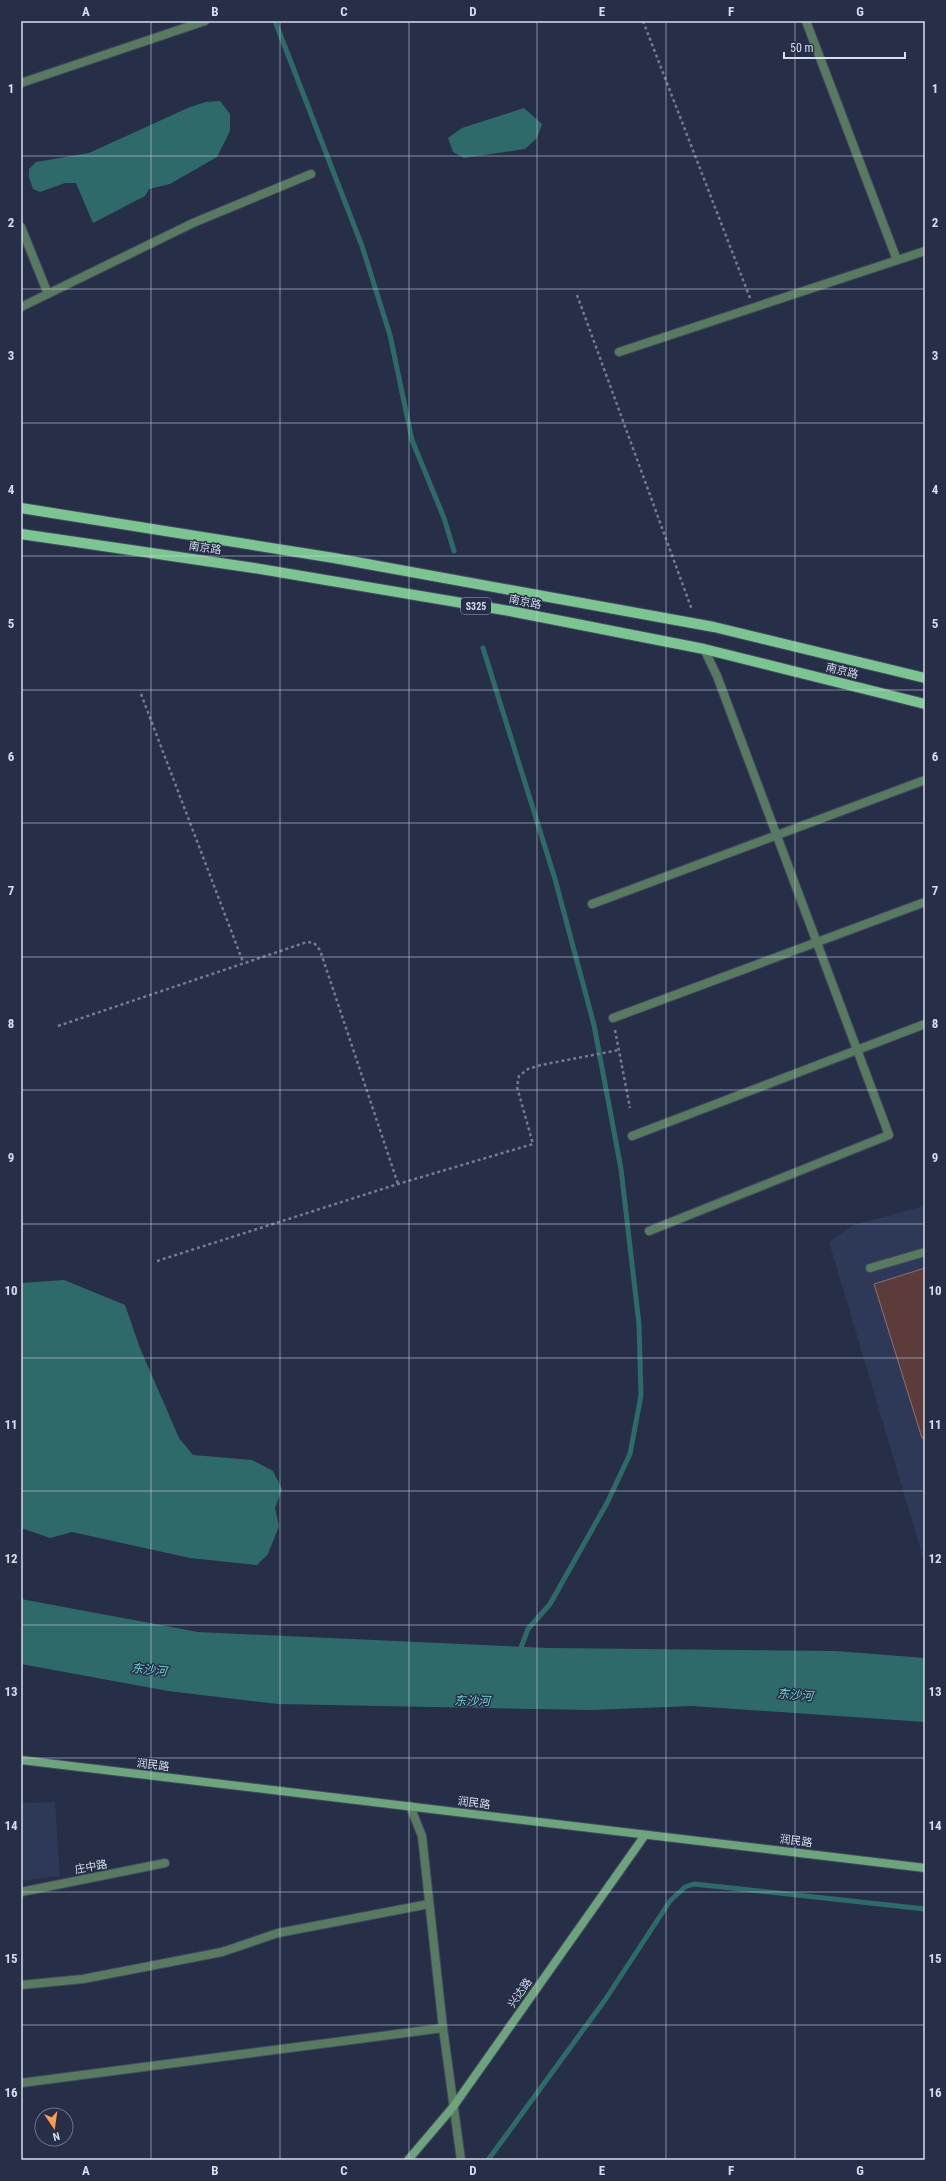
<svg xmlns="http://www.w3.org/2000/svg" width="946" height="2181" viewBox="0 0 946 2181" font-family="'Roboto Condensed','Noto Sans SC',sans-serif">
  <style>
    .built { fill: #2d3956 }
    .water { fill: #2f6a6a }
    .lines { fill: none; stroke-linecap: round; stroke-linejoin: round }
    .stream { stroke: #2f6a6a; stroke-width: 5 }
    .building { fill: #5b3c3a; stroke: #93706d }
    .lane-casing { stroke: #424b61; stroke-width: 10 }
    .street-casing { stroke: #424b61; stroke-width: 10 }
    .secondary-casing { stroke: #424b61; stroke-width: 10 }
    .primary-casing { stroke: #424b61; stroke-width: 12 }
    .path { stroke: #747c90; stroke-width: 2.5; stroke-dasharray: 3 3; stroke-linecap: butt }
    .lane { stroke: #587a61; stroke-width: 8 }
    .street { stroke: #587a61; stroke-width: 8 }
    .secondary { stroke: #6da47d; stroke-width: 8 }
    .primary { stroke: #7cc491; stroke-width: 10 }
    .grid { fill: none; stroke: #d6ddec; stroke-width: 1; stroke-opacity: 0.55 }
    .labels { text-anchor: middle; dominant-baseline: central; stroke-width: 3; stroke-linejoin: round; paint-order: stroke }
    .shield { fill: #262f47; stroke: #a1a9ba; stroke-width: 1 }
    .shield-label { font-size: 10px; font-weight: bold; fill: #d6ddec }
    .street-label { font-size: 11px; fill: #d6ddec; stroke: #262f47 }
    .water-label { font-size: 12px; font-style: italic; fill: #75d5d5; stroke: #262f47 }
    .neatline { fill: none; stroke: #d6ddec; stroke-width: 1.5 }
    .grid-label { font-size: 13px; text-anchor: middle; font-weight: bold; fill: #d6ddec }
  </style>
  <rect width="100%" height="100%" fill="#262f47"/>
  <g class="built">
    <path d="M925,1206V1564L829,1242L853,1225Z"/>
    <path d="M55,1802L60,1876L21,1881V1803Z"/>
  </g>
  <g class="water">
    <path d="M220,101L230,114V131L217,157L170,184L149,189L145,196L93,223L76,183H65L40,192L33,189L29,177V169L36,162L89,153L190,107L206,102Z"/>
    <path d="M524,108L542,124L537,138L525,149L464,158L453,152L448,138L462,128Z"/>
    <path d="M64,1280L125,1305L140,1348L179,1438L193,1455L252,1460L273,1471L282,1489L275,1508L279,1526L268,1554L257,1565L190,1558L72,1532L50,1538L21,1528V1283Z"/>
    <path d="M21,1599L198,1632L548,1648L836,1651L925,1658V1722L692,1706L591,1710L278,1704L168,1691L21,1664Z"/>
  </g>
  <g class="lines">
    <g class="stream">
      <path d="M275,21L362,246L390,335L412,440L444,518L454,551"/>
      <path d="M483,648L555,879L594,1025L621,1169L639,1324L641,1395L630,1454L607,1503L550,1604L528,1629L519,1653"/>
      <path d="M488,2160L605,2000L670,1901L685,1887L694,1884L925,1909"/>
    </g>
  </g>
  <path class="building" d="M925,1268V1438H922L874,1284Z"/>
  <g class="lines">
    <g class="lane-casing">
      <g id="lane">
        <path d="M806,21L897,260"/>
        <path d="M21,83L205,21"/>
        <path d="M21,307L193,223L311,174"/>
        <path d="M619,352L925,251"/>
        <path d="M592,904L925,780"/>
        <path d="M613,1018L925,902"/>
        <path d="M632,1136L925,1024"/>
        <path d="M649,1231L889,1135L717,676L704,649"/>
        <path d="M870,1268L925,1252"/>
        <path d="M21,1985L83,1979L222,1952L278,1933L429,1904"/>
      </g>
    </g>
    <g class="street-casing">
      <g id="street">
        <path d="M21,227L48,294"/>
        <path d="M410,1806L422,1836L443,2028L461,2160"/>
        <path d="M21,1892L165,1863"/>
        <path d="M21,2083L443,2028"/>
      </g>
    </g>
    <g class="secondary-casing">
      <g id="secondary">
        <path d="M21,1760L925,1868"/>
        <path d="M408,2160L453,2107L645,1835"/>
      </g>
    </g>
    <g class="primary-casing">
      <g id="primary">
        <path d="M21,508L334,558L714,627L925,678"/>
        <path d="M21,534L254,568L510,611L704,649L925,704"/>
      </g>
    </g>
    <g class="path">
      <path d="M643,21L750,298"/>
      <path d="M577,295L692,610"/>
      <path d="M141,694L243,962"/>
      <path d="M58,1026L307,942L314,943L320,950L398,1184"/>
      <path d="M615,1030L630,1108"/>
      <path d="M157,1261L398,1184L533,1144L517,1087L519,1076L528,1069L541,1065L619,1050"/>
    </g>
    <use href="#lane" class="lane"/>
    <use href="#street" class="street"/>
    <use href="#secondary" class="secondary"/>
    <use href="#primary" class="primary"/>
  </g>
  <path class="grid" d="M151,21V2160M280,21V2160M409,21V2160M537,21V2160M666,21V2160M795,21V2160M21,156H925M21,289H925M21,423H925M21,556H925M21,690H925M21,823H925M21,957H925M21,1090H925M21,1224H925M21,1358H925M21,1491H925M21,1625H925M21,1758H925M21,1892H925M21,2025H925"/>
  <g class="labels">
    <rect class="shield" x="461" y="598" width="30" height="16" rx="3"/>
    <g class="shield-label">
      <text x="476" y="606">S325</text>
    </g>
    <g class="street-label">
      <text transform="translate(205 548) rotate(8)">南京路</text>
      <text transform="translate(525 602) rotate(11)">南京路</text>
      <text transform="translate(842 671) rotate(14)">南京路</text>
      <text transform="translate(153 1765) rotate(7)">润民路</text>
      <text transform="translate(474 1803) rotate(7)">润民路</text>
      <text transform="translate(796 1841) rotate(7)">润民路</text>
      <text transform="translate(91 1867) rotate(-11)">庄中路</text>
      <text transform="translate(520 1993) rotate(-55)">兴达路</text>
    </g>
    <g class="water-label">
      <text transform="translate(149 1670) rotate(6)">东沙河</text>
      <text transform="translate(795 1695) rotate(5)">东沙河</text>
      <text transform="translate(472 1701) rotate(1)">东沙河</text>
    </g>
  </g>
  <rect width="946" height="2181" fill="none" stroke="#262f47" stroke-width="44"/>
  <g transform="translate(54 2127) rotate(167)"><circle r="19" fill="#262f47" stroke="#6c7589"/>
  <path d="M0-3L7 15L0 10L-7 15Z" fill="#fb9e51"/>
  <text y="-6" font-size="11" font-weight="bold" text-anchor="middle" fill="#d6ddec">N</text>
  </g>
  <path d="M784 52v6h121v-6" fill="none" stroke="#d6ddec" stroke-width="2"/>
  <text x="790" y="52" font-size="12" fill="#d6ddec" stroke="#262f47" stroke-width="3" paint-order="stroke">50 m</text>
  <rect x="22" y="22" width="902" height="2137" class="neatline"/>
  <g class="grid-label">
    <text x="86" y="16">A</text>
    <text x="215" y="16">B</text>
    <text x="344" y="16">C</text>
    <text x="473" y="16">D</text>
    <text x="602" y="16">E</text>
    <text x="731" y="16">F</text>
    <text x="860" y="16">G</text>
    <text x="11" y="93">1</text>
    <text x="935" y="93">1</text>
    <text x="11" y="227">2</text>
    <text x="935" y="227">2</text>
    <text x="11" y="360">3</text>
    <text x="935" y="360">3</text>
    <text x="11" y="494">4</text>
    <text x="935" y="494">4</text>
    <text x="11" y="628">5</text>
    <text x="935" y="628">5</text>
    <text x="11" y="761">6</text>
    <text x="935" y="761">6</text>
    <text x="11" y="895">7</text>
    <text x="935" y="895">7</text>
    <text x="11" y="1028">8</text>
    <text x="935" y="1028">8</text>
    <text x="11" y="1162">9</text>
    <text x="935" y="1162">9</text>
    <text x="11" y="1295">10</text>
    <text x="935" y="1295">10</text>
    <text x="11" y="1429">11</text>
    <text x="935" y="1429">11</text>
    <text x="11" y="1563">12</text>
    <text x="935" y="1563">12</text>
    <text x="11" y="1696">13</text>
    <text x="935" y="1696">13</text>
    <text x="11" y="1830">14</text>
    <text x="935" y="1830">14</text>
    <text x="11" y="1963">15</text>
    <text x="935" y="1963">15</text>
    <text x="11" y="2097">16</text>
    <text x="935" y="2097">16</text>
    <text x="86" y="2175">A</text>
    <text x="215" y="2175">B</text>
    <text x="344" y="2175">C</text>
    <text x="473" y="2175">D</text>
    <text x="602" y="2175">E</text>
    <text x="731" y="2175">F</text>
    <text x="860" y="2175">G</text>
  </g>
</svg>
